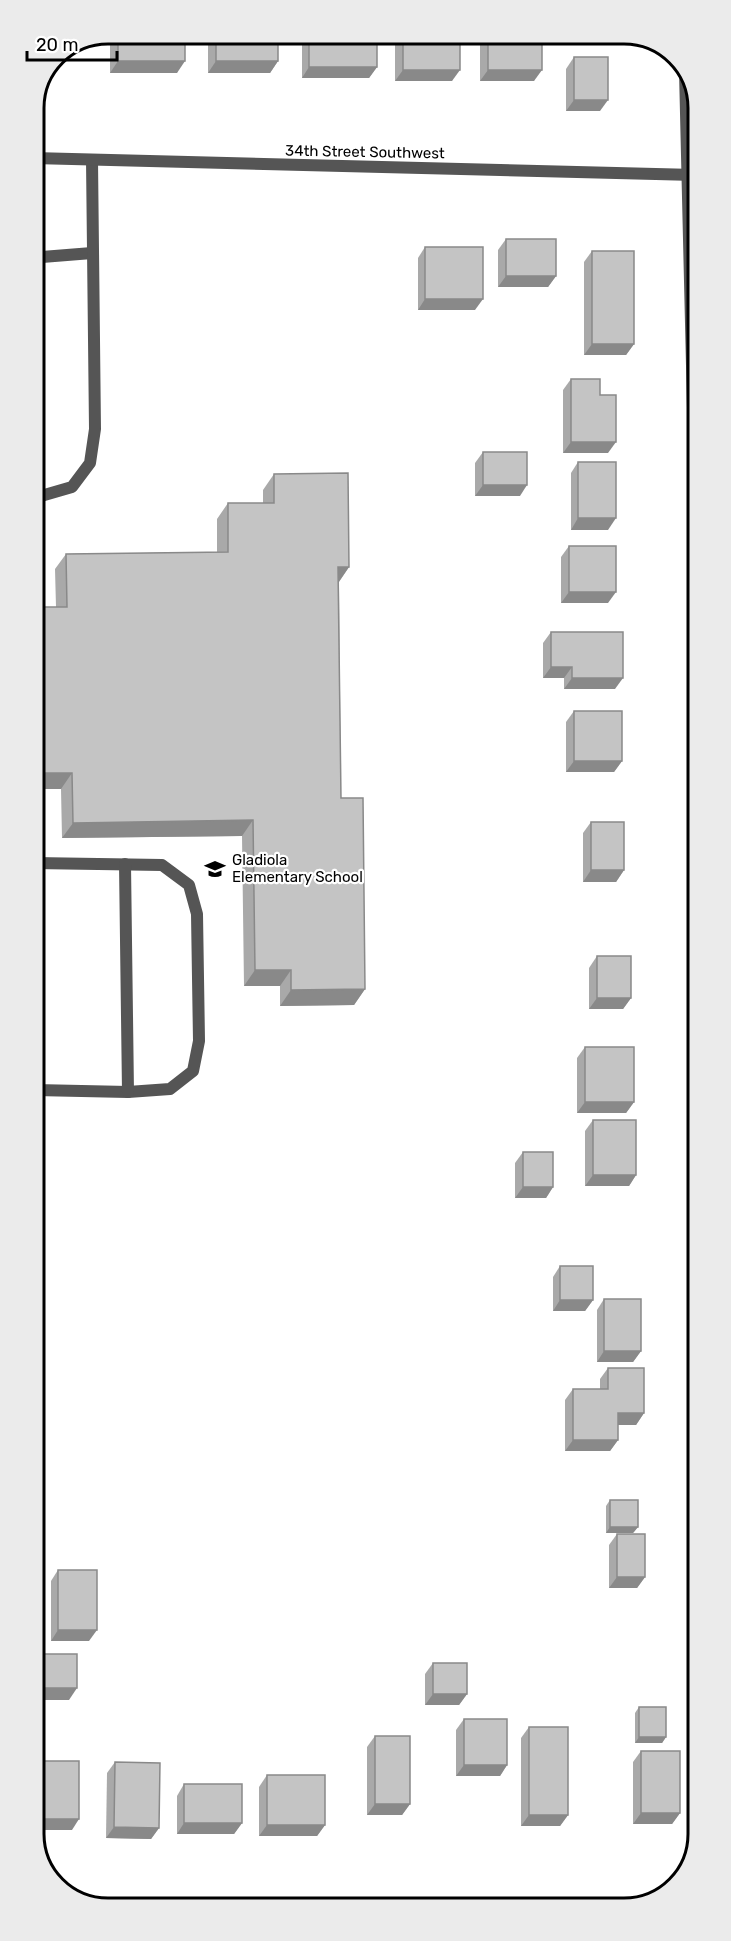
<svg xmlns="http://www.w3.org/2000/svg" width="731" height="1941" viewBox="0 0 731 1941" font-family="Rubik,sans-serif">
  <style>
    .lines { fill: none; stroke-linecap: round; stroke-linejoin: round }
    .lane { stroke: #555; stroke-width: 12 }
    .street { stroke: #555; stroke-width: 12 }
    .wall { fill: #a9a9a9 }
    .shaded-wall { fill: #898989 }
    .building { fill: #c4c4c4; stroke: #898989; stroke-width: 1.5 }
    .labels { text-anchor: middle; dominant-baseline: central; stroke-width: 4.5; stroke-linejoin: round; paint-order: stroke }
    .street-label { font-size: 15px; fill: #000; stroke: #fff }
    .poi-label { font-size: 15px; fill: #000; stroke: #fff; text-anchor: start }
    .rim { fill: none; stroke: #000; stroke-width: 3 }
  </style>
  <rect width="100%" height="100%" fill="#fff"/>
  <g class="lines">
    <g class="lane">
      <path d="M33,263L42,257L92,253"/>
      <path d="M34,498L72,487L90,463L95,429L92,160"/>
      <path d="M34,863L162,865L189,885L197,914L199,1041L193,1071L170,1089L128,1092L35,1090"/>
      <path d="M125,864L128,1092"/>
      <path d="M35,1055V1090"/>
    </g>
    <g class="street">
      <path d="M685,71L696,534"/>
      <path d="M33,158L695,175"/>
    </g>
  </g>
  <g class="wall">
    <path d="M110,33H185L177,73H110Z"/>
    <path d="M208,33H278V61L270,73H208Z"/>
    <path d="M304,33H377V67L369,78H302V36Z"/>
    <path d="M400,33H460L452,81H395V41Z"/>
    <path d="M486,33H542L534,81H480V41Z"/>
    <path d="M574,57L600,111H566V69Z"/>
    <path d="M506,239L556,276L548,287H498V250Z"/>
    <path d="M425,247L475,310H418V258Z"/>
    <path d="M592,251L634,344L626,355H584V262Z"/>
    <path d="M571,379L600,395L608,453H563V390Z"/>
    <path d="M483,452L520,496H475V463Z"/>
    <path d="M578,462L608,530H571V473Z"/>
    <path d="M274,474L349,567L339,582L341,798L365,989L354,1005L280,1006V986H244L242,836L62,838L61,789H34V618L41,607H56L55,569L66,554L217,552V519L228,503H263V490Z"/>
    <path d="M569,546L608,603H561V557Z"/>
    <path d="M551,632L615,689H564V678H543V643Z"/>
    <path d="M574,711L622,761L614,772H566V722Z"/>
    <path d="M591,822L624,870L616,882H583V833Z"/>
    <path d="M597,956L631,998L623,1009H589V968Z"/>
    <path d="M585,1047L634,1102L626,1113H577V1058Z"/>
    <path d="M593,1120L636,1175L629,1186H585V1131Z"/>
    <path d="M523,1152L553,1187L546,1198H515V1163Z"/>
    <path d="M560,1266L593,1300L585,1311H553V1277Z"/>
    <path d="M604,1299L641,1351L633,1362H597V1310Z"/>
    <path d="M608,1368L644,1413L636,1425H618V1440L610,1451H565V1400L573,1389H600V1379Z"/>
    <path d="M610,1500L638,1527L633,1533H606V1506Z"/>
    <path d="M617,1534L645,1577L637,1588H609V1545Z"/>
    <path d="M58,1570L89,1641H51V1581Z"/>
    <path d="M42,1654L69,1700H35V1664Z"/>
    <path d="M433,1663L467,1694L459,1705H425V1674Z"/>
    <path d="M639,1707L666,1737L662,1743H635V1713Z"/>
    <path d="M464,1719L507,1765L500,1776H456V1730Z"/>
    <path d="M529,1727L568,1815L560,1826H521V1738Z"/>
    <path d="M375,1736L410,1804L402,1815H367V1747Z"/>
    <path d="M641,1751L680,1813L672,1824H633V1762Z"/>
    <path d="M39,1761L72,1830H36V1766Z"/>
    <path d="M115,1762L159,1828L151,1839L106,1838L107,1773Z"/>
    <path d="M267,1775L325,1825L317,1836H259V1787Z"/>
    <path d="M184,1784L242,1823L234,1834H177V1796Z"/>
  </g>
  <g class="shaded-wall">
    <path d="M66,51L55,67H50L55,55Z"/>
    <path d="M118,61H185L177,73H110Z"/>
    <path d="M216,61H278L270,73H208Z"/>
    <path d="M309,67H377L369,78H302Z"/>
    <path d="M403,70H460L452,81H395Z"/>
    <path d="M488,70H542L534,81H480Z"/>
    <path d="M574,100H608L600,111H566Z"/>
    <path d="M506,276H556L548,287H498Z"/>
    <path d="M425,299H483L475,310H418Z"/>
    <path d="M592,344H634L626,355H584Z"/>
    <path d="M571,442H616L608,453H563Z"/>
    <path d="M483,485H527L520,496H475Z"/>
    <path d="M578,518H616L608,530H571Z"/>
    <path d="M338,567H349L338,583Z"/>
    <path d="M569,592H616L608,603H561Z"/>
    <path d="M551,667H572L564,678H543Z"/>
    <path d="M572,678H623L615,689H564Z"/>
    <path d="M574,761H622L614,772H566Z"/>
    <path d="M44,773H72L61,789H34V787Z"/>
    <path d="M253,820L242,836L62,838L73,823Z"/>
    <path d="M591,870H624L616,882H583Z"/>
    <path d="M255,970H291L280,986H244Z"/>
    <path d="M365,989L354,1005L280,1006L291,990Z"/>
    <path d="M597,998H631L623,1009H589Z"/>
    <path d="M585,1102H634L626,1113H577Z"/>
    <path d="M593,1175H636L629,1186H585Z"/>
    <path d="M523,1187H553L546,1198H515Z"/>
    <path d="M560,1300H593L585,1311H553Z"/>
    <path d="M604,1351H641L633,1362H597Z"/>
    <path d="M618,1413H644L636,1425H610Z"/>
    <path d="M573,1440H618L610,1451H565Z"/>
    <path d="M610,1527H638L633,1533H606Z"/>
    <path d="M617,1577H645L637,1588H609Z"/>
    <path d="M58,1630H97L89,1641H51Z"/>
    <path d="M42,1688H77L69,1700H35Z"/>
    <path d="M433,1694H467L459,1705H425Z"/>
    <path d="M639,1737H666L662,1743H635Z"/>
    <path d="M464,1765H507L500,1776H456Z"/>
    <path d="M375,1804H410L402,1815H367Z"/>
    <path d="M641,1813H680L672,1824H633Z"/>
    <path d="M529,1815H568L560,1826H521Z"/>
    <path d="M39,1819H79L72,1830H36V1823Z"/>
    <path d="M184,1823H242L234,1834H177Z"/>
    <path d="M267,1825H325L317,1836H259Z"/>
    <path d="M114,1827L159,1828L151,1839L106,1838Z"/>
  </g>
  <g class="building">
    <rect x="118" y="33" width="67" height="28"/>
    <rect x="216" y="33" width="62" height="28"/>
    <rect x="309" y="33" width="68" height="34"/>
    <rect x="403" y="33" width="57" height="37"/>
    <rect x="488" y="33" width="54" height="37"/>
    <rect x="574" y="57" width="34" height="43"/>
    <rect x="506" y="239" width="50" height="37"/>
    <rect x="425" y="247" width="58" height="52"/>
    <rect x="592" y="251" width="42" height="93"/>
    <path d="M571,379H600V395H616V442H571Z"/>
    <rect x="483" y="452" width="44" height="33"/>
    <rect x="578" y="462" width="38" height="56"/>
    <path d="M348,473L349,567H338L341,798H363L365,989L291,990V970H255L253,820L73,823L72,773H44L41,607H67L66,554L228,552V503H274V474Z"/>
    <rect x="569" y="546" width="47" height="46"/>
    <path d="M551,632H623V678H572V667H551Z"/>
    <rect x="574" y="711" width="48" height="50"/>
    <rect x="591" y="822" width="33" height="48"/>
    <rect x="597" y="956" width="34" height="42"/>
    <rect x="585" y="1047" width="49" height="55"/>
    <rect x="593" y="1120" width="43" height="55"/>
    <rect x="523" y="1152" width="30" height="35"/>
    <rect x="560" y="1266" width="33" height="34"/>
    <rect x="604" y="1299" width="37" height="52"/>
    <path d="M608,1368H644V1413H618V1440H573V1389H608Z"/>
    <rect x="610" y="1500" width="28" height="27"/>
    <rect x="617" y="1534" width="28" height="43"/>
    <rect x="58" y="1570" width="39" height="60"/>
    <rect x="42" y="1654" width="35" height="34"/>
    <rect x="433" y="1663" width="34" height="31"/>
    <rect x="639" y="1707" width="27" height="30"/>
    <rect x="464" y="1719" width="43" height="46"/>
    <rect x="529" y="1727" width="39" height="88"/>
    <rect x="375" y="1736" width="35" height="68"/>
    <rect x="641" y="1751" width="39" height="62"/>
    <rect x="39" y="1761" width="40" height="58"/>
    <path d="M115,1762L160,1763L159,1828L114,1827Z"/>
    <rect x="267" y="1775" width="58" height="50"/>
    <rect x="184" y="1784" width="58" height="39"/>
  </g>
  <defs>
    <g id="school-bare" transform="scale(1.62)"><path d="M0-5L7-2L0 1L-7-2ZM-4 1L0 2.5L4 1V4Q0 6-4 4Z" fill="#000" stroke="#fff" stroke-width="2.5" paint-order="stroke"/></g>
  </defs>
  <g fill-rule="evenodd">
    <use href="#school-bare" x="215" y="869"/>
  </g>
  <g class="labels">
    <g class="street-label">
      <text transform="translate(365 152) rotate(1)">34th Street Southwest</text>
    </g>
    <g class="poi-label">
      <text x="232" y="860">Gladiola<tspan x="232" dy="17">Elementary School</tspan></text>
    </g>
  </g>
  <path d="M0 0H731V1941H0ZM108 44H624A64 64 0 0 1 688 108V1834A64 64 0 0 1 624 1898H108A64 64 0 0 1 44 1834V108A64 64 0 0 1 108 44Z" fill="#ebebeb" fill-rule="evenodd"/>
  <path class="rim" d="M108 44H624A64 64 0 0 1 688 108V1834A64 64 0 0 1 624 1898H108A64 64 0 0 1 44 1834V108A64 64 0 0 1 108 44Z"/>
  <path d="M27 51v9h90v-9" fill="none" stroke="#000000" stroke-width="3"/>
  <text x="36" y="51" font-size="18" fill="#000000" stroke="#ffffff" stroke-width="4.5" paint-order="stroke">20 m</text>
</svg>
